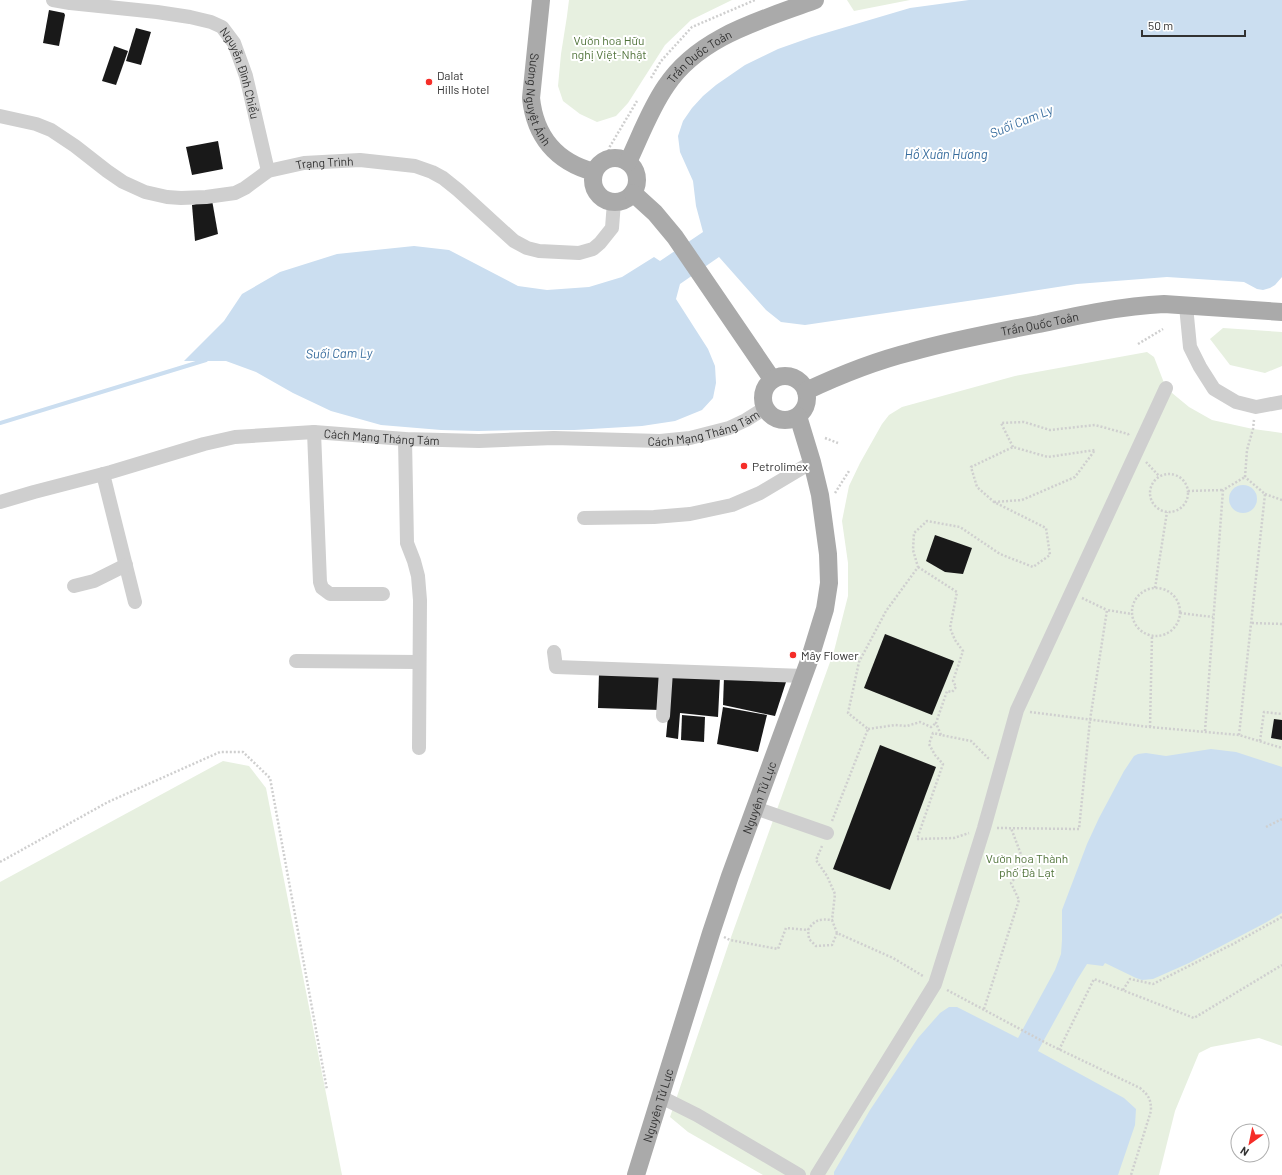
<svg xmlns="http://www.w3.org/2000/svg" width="1282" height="1175" viewBox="0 0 1282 1175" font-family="Barlow,sans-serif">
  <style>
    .green { fill: #e7f0e0 }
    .water { fill: #cbdef0 }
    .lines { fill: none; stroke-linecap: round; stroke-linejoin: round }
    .stream { stroke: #cbdef0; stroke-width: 4 }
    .building { fill: #191919 }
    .path { stroke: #cfcfcf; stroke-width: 2.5; stroke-dasharray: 2 2; stroke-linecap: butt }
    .minor { stroke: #cfcfcf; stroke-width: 14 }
    .major { stroke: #aaa; stroke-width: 18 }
    .poi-dot { fill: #f52d28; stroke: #fff; stroke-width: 1.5 }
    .labels { text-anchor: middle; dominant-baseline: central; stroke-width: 4; stroke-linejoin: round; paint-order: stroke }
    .park-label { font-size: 12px; fill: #50733a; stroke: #fff }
    .street-label { font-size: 12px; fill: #323232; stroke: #fff }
    .poi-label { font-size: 12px; fill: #323232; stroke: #fff; text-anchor: start }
    .water-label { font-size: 13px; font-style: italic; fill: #376c9d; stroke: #fff }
  </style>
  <rect width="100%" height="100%" fill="#fff"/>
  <g class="green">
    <path d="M569,0H732L691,20L665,45L628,103L616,116L597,122L580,114L563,101L558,86L561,54L567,16Z"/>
    <path d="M847,0H910L854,11Z"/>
    <path d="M1223,328L1282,332V366L1265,373L1230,365L1210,339Z"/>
    <path d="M1147,352L1154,357L1166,388L1189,407L1212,420L1253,429L1282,433V1046L1259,1038L1211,1047L1199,1053L1175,1111L1159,1175H763L688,1132L670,1117L730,940L834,651L848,596V563L842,521L849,486L860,463L882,424L889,415L902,407L1015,376Z"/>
    <path d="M223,761L249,766L266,788L342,1175H0V882Z"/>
  </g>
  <g class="water">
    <path d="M969,0H1282V277L1275,285L1270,288L1263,290L1257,289L1244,282L1167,277L1077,284L988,298L805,325L781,322L766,310L719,257L680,284L676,299L708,349L715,366L716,383L713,398L702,410L675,421L642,426L574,430H524L478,431L441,430L381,425L331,411L293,393L256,372L226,361H184L224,321L242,294L280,272L337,254L414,246L449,250L518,286L547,290L589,287L622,277L654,257L660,261L703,232L696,206L693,181L680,152L678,136L683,121L692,108L703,96L716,85L745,65L778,49L812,37L910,8Z"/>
    <circle cx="1243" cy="499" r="14"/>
    <path d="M1211,749L1236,752L1282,767V913L1265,923L1189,963L1153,979L1142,980L1136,978L1105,963L1103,966L1087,964L1077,980L1038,1051L1124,1098L1136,1109L1135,1125L1118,1175H834V1172L870,1110L918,1038L940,1013L949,1007H957L1018,1038L1055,970L1061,954L1062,940V910L1087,844L1099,818L1124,771L1134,756L1138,754L1146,753L1166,756Z"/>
  </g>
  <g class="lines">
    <path class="stream" d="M0,423L206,360"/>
  </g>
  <g class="building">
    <path d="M49,10L64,13L65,15L59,46L43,43Z"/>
    <path d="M136,28L151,32L141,65L126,61Z"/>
    <path d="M114,46L128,51L116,85L102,81Z"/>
    <path d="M218,141L223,169L192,175L186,147Z"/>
    <path d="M212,200L218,234L195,241L192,205Z"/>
    <path d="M935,535L972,548L963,574L945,572L926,561Z"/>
    <path d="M885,634L954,661L932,715L864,688Z"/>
    <path d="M599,673L663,675L660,710L598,708Z"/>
    <path d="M672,675L720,677L718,717L680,713L678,739L666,737Z"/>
    <path d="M724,677L787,679L775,716L723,705Z"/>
    <path d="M723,707L767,715L758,752L717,744Z"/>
    <path d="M682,715L705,717L704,742L681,740Z"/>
    <path d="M1274,719L1282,720V740L1271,738Z"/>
    <path d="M880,745L936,767L890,890L833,869Z"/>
  </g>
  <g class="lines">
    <g class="path">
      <path d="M651,78L661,61L692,27L755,0"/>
      <path d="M608,159L609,148L637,101"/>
      <path d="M1138,344L1163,329"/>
      <path d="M825,438L838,443"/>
      <path d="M1013,447L1001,423L1024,422L1050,430L1095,425L1128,434L1129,436"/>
      <path d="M1146,462L1159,476"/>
      <circle cx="1169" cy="493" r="19"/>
      <path d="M1245,477L1247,450L1253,429L1254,420"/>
      <path d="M1188,491L1223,490"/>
      <path d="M835,493L849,471"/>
      <path d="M1265,494L1282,500"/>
      <path d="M918,567L957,592L950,628L955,640L963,651L953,681L956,687L952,692L947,691L936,723L941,735L971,741L988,758L990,759"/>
      <path d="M1155,588L1167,512"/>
      <circle cx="1156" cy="612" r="24"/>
      <path d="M1082,598L1107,610"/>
      <path d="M1180,613L1213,617"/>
      <path d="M1252,623L1282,624"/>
      <path d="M1030,712L1150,727L1239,735L1282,748"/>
      <path d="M1150,727L1152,636"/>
      <path d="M868,729L895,725L907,726L920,722L931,727L936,723"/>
      <path d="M1205,731L1223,490L1245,477"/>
      <path d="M941,735L933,733L929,744L935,755L943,764L917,839L954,838L969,833"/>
      <path d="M1239,735L1265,494L1245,477"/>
      <path d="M1260,741L1264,712L1282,714"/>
      <path d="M832,821L868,729L848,713L859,662L886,611L918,567L913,550L914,533L927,521L960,527L1000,554L1033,567L1050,555L1046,528L994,502L977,487L971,467L1013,447L1048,457L1095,450L1075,477L1022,500L994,502"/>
      <path d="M1266,827L1282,819"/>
      <path d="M997,828L1079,829L1090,720L1107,610L1132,614"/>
      <path d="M822,846L816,860L827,876L835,894L832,920"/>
      <path d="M0,862L108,802L220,752H243L270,778L327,1090"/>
      <path d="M837,933L832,920C820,919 815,919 808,930L809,939L816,946L832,945L837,933L893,958L923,976"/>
      <path d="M724,937L730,940L778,949L786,928L808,930"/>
      <path d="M947,990L1048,1044L1140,1088C1149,1096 1151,1099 1151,1111L1131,1175"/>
      <path d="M1123,990L1130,979L1153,984L1233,944L1282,917"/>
      <path d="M984,1009L1019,900L1011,883L1025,865L1011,828"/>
      <path d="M1059,1050L1094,979L1194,1018L1282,965"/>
    </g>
    <g class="minor">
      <path id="s1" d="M53,0L70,3L157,12L190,17L211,22L222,27L234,43L246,76L268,171"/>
      <path id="s2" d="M0,116L36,124L51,130L75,146L107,171L123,182L145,192L167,197L181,198L206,197L235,193L245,188L268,171L304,163L360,160L415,166L432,172L443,178L458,190L514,241L527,248L539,251L579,253L593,249L600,243L612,228L614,202"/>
      <path d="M1186,306L1190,347L1200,367L1214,389L1236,402L1256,407L1282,402"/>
      <path d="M314,432L320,582L322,588L330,594H383"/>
      <path d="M405,439L407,543L414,561L418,576L420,600L419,748"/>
      <path d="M103,474L135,602"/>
      <path id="s3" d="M0,502L34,492L111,472L204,444L235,437L314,432L405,439L479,441L554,438L660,441L690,438L729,428L746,420L765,408"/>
      <path d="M584,518L654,517L690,514L732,505L760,493L812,462"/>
      <path d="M74,586L94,581L126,565"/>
      <path d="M554,652L556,667L804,676"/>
      <path d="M296,661L419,662"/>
      <path d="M663,716L666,671"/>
      <path d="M755,808L827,833"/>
      <path d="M661,1097L697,1115L799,1175"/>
      <path d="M817,1175L935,984L984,828L1017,710L1166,388"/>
    </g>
    <g class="major">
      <path id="s4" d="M541,0L531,98C535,136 556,162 594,172"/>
      <circle cx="615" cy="180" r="22"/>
      <path id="s5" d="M628,162C640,137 650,109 666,86C699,36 762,20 815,0"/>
      <path d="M633,193L655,213L675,237L772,379"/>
      <circle cx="785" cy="398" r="22"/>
      <path id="s6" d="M806,391C840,375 875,361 911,352C953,340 996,332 1039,324C1080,315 1122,306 1164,304L1282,312"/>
      <path id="s7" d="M636,1175L711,933L730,876L809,661L825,609L829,583L828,554L820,495L812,462L798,416"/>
    </g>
  </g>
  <g class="poi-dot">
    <circle cx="429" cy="82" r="4"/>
    <circle cx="744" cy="466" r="4"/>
    <circle cx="793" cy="655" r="4"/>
  </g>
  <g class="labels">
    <g class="park-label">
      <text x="609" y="40">Vườn hoa Hữu<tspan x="609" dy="14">nghị Việt-Nhật</tspan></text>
      <text x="1027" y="858">Vườn hoa Thành<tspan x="1027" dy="14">phố Đà Lạt</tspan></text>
    </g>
    <g class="street-label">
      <text stroke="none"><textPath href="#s5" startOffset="130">Trần Quốc Toản</textPath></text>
      <text stroke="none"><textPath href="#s1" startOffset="222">Nguyễn Đình Chiểu</textPath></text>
      <text stroke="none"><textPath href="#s4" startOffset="101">Sương Nguyệt Ánh</textPath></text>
      <text stroke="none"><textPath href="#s2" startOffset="354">Trạng Trình</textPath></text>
      <text stroke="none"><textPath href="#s6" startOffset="244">Trần Quốc Toản</textPath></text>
      <text stroke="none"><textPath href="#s3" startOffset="715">Cách Mạng Tháng Tám</textPath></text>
      <text stroke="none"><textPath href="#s3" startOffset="391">Cách Mạng Tháng Tám</textPath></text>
      <text stroke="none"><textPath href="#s7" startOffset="397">Nguyên Tử Lực</textPath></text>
      <text stroke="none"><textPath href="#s7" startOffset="73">Nguyên Tử Lực</textPath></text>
    </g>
    <g class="poi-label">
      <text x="437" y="75">Dalat<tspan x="437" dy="14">Hills Hotel</tspan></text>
      <text x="752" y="466">Petrolimex</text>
      <text x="801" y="655">Mây Flower</text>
    </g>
    <g class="water-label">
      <text transform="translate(1021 121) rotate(-22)">Suối Cam Ly</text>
      <text x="946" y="154">Hồ Xuân Hương</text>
      <text transform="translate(339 353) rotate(-1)">Suối Cam Ly</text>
    </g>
  </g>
  <g transform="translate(1250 1143) rotate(213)"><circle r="19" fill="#ffffff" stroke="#adadad"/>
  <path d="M0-3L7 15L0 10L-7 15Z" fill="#f52d28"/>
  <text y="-6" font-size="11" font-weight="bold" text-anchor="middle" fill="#323232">N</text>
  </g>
  <path d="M1142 30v6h103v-6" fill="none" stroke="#323232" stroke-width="2"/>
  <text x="1148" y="30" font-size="12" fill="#323232" stroke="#ffffff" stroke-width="3" paint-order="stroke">50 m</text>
</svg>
